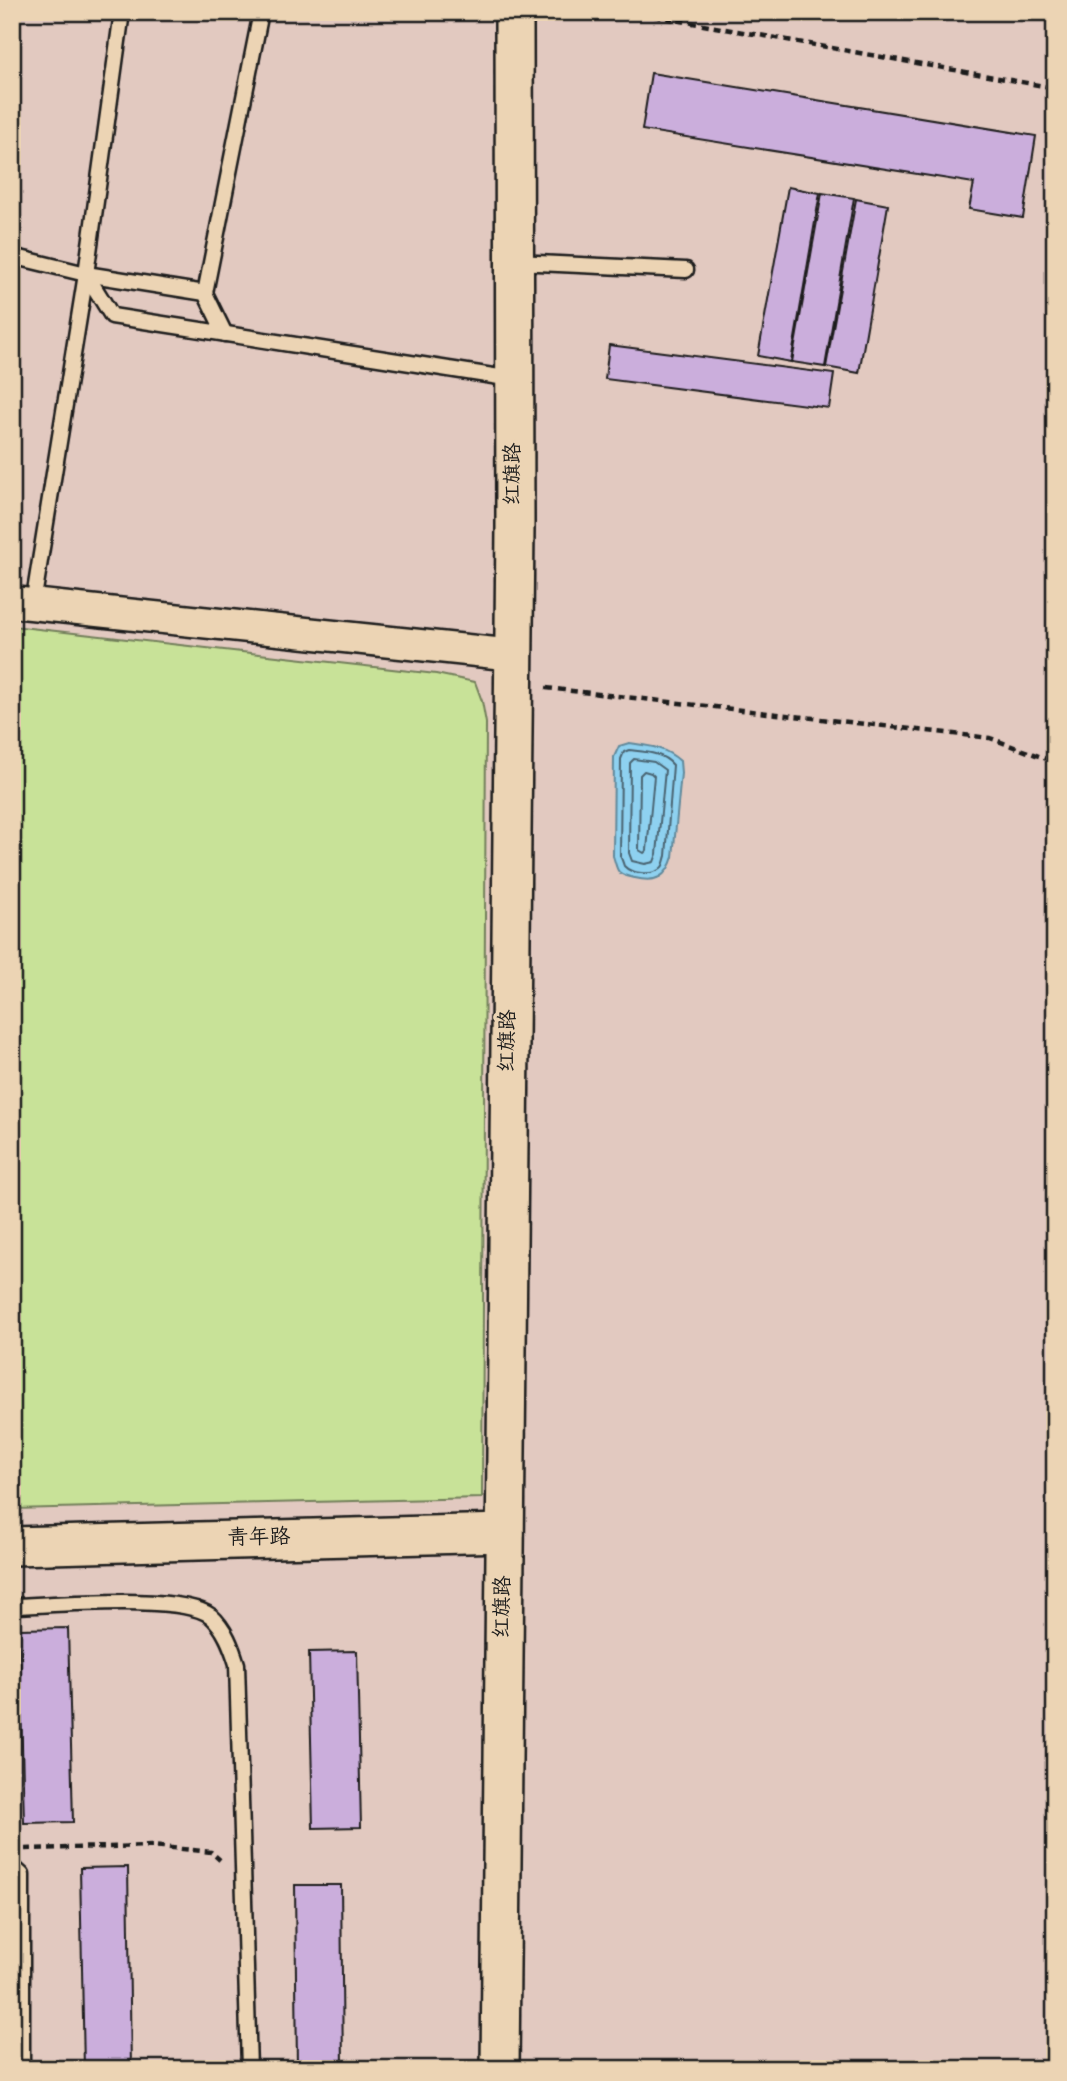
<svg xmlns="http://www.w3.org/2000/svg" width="1067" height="2081" viewBox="0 0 1067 2081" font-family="'Gochi Hand','LXGW WenKai TC',sans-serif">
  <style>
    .green { fill: #c8e298; stroke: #727f5a; stroke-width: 2 }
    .water { fill: #8ed1f0; stroke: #60899b; stroke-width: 2 }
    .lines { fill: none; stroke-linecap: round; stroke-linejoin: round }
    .shore { stroke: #4a6471; stroke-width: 2 }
    .building { fill: #cbaedc; stroke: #1c1c1c; stroke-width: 2 }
    .service-casing { stroke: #1c1c1c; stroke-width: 19 }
    .minor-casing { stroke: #1c1c1c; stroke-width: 35 }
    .tertiary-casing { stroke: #1c1c1c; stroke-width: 42 }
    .path { stroke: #1c1c1c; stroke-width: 4.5; stroke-dasharray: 7 5; stroke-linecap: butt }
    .service { stroke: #ecd4b4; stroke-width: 14 }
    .minor { stroke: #ecd4b4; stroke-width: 30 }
    .tertiary { stroke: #ecd4b4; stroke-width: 37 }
    .labels { text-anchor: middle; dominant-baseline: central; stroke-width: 7; stroke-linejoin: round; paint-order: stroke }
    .street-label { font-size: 21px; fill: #1c1c1c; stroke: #ecd4b4 }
  </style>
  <rect width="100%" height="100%" fill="#e2c9c0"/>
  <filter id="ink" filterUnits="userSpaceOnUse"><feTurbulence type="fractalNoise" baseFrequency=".0143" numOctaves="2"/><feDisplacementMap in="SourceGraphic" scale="14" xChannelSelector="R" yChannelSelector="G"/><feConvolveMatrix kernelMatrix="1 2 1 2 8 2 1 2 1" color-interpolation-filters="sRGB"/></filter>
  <g filter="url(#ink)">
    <path class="green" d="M12,626L436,674L475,682L482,701L486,723L482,1498L12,1509Z"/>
    <path class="water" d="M629,743C649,746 665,747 680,761L681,773L673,857C667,877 656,883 635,878C630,877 623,876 619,872C616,869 615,861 613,856L614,757L619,746Z"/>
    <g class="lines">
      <g class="shore">
        <path d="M629,750C645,752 662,752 673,765L666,856C665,858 664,865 662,867C655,876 632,875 624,866C624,866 621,857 620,856L621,759L624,752Z"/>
        <path d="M634,759L654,762L665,770L657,854L654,862L645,864L632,861L629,853L630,763Z"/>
        <path d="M644,771L651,773L654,776L647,850L644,853L639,850L640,775Z"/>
      </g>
    </g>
    <g class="building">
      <path d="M651,73L1036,136L1023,218L969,209L974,183L642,130Z"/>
      <path d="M788,187L820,193L791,362L758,356Z"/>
      <path d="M822,193L854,198L825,367L792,362Z"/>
      <path d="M856,199L888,205L859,373L826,367Z"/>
      <path d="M609,345L834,374L829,408L605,379Z"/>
      <path d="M68,1628L73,1822L24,1823L19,1629Z"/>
      <path d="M357,1651L361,1827L313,1828L309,1652Z"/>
      <path d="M128,1867L131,2069H84L80,1868Z"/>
      <path d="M295,1885H341L343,2069H297Z"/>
    </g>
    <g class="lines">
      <g class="service-casing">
        <g id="service">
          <path d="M12,256L86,274L112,316L512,379"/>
          <path d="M516,262L686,270"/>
          <path d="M86,274L205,293L225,334"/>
          <path d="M205,293L261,12"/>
          <path d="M33,604L86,274L122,12"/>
          <path d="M12,1606C53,1605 183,1593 211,1616C225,1628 232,1648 237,1664L249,2069"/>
          <path d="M12,1866L22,1875V2069"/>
        </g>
      </g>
      <g class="minor-casing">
        <path id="minor" d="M12,602L514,655"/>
      </g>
      <g class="tertiary-casing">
        <g id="tertiary">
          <path d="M12,1546L505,1533"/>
          <path d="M500,2069L515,527L514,12"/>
        </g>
      </g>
      <g class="path">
        <path d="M631,12L1055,88"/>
        <path d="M546,688L990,738L1055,762"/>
        <path d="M25,1849L153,1846L211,1852L220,1860"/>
      </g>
      <use href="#service" class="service"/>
      <use href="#minor" class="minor"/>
      <use href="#tertiary" class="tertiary"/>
    </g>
  </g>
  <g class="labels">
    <g class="street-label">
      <text transform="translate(515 474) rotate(-90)">红旗路</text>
      <text transform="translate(510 1041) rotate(-89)">红旗路</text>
      <text transform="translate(259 1540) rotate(-1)">青年路</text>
      <text transform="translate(505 1607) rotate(-89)">红旗路</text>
    </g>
  </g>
  <rect width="1067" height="2081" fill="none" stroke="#ecd4b4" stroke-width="42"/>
  <rect x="21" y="21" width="1025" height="2039" fill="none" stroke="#1c1c1c" stroke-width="2.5" filter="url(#ink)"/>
</svg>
